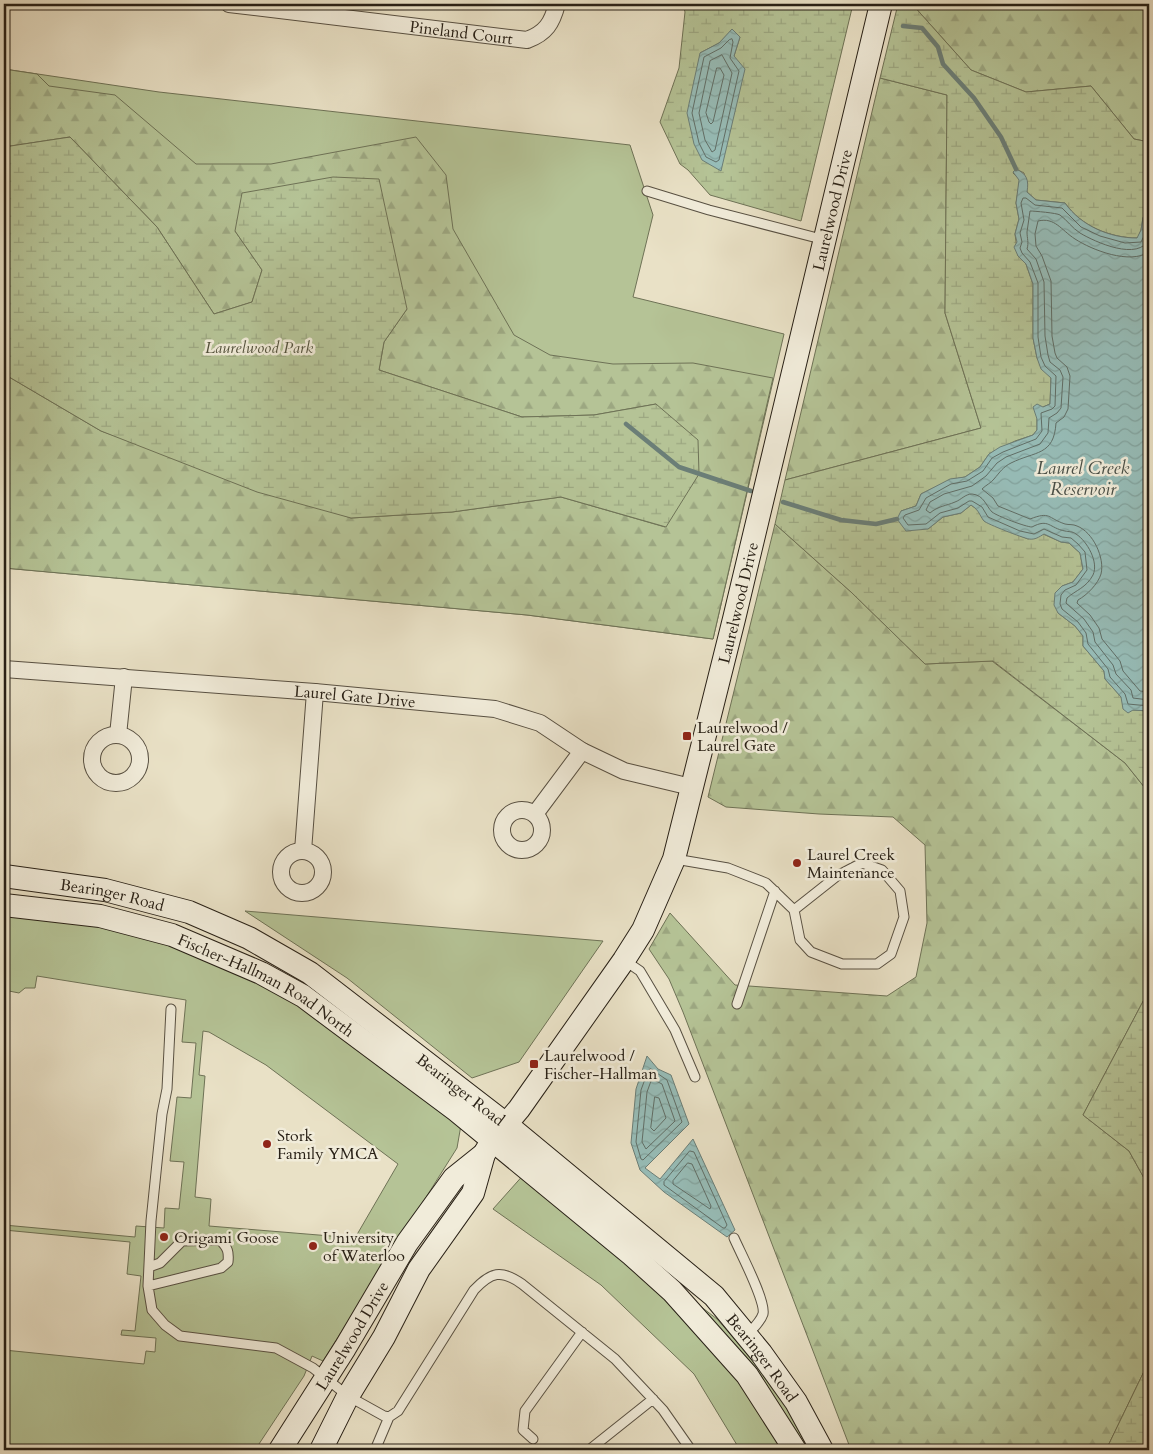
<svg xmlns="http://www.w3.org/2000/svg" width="1153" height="1454" viewBox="0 0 1153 1454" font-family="Cardo,serif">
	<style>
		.green { fill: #b5c396; stroke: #6e7256; fill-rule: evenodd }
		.forest { fill: url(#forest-firs); stroke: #6e7256 }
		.wetland { fill: url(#wetland-marsh); stroke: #6e7256; fill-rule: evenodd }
		.water { fill: url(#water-waves); stroke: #6b7e77 }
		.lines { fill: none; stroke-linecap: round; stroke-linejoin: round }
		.shore { stroke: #606e67; stroke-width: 1 }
		.stream { stroke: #6b7e77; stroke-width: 4.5 }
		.lane-casing { stroke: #585042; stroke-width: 11 }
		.street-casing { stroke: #585042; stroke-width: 18 }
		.secondary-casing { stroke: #282016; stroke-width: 24 }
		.lane { stroke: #f1ecda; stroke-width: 9 }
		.street { stroke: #f1ecda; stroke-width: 16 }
		.secondary { stroke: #f1ecda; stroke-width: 22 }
		.poi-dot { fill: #8f2418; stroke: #f1ecda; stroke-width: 2 }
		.labels { text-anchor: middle; stroke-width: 5; stroke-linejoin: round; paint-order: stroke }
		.street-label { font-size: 16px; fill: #282016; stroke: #f1ecda }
		.park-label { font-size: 16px; font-style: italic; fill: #52513c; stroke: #f1ecda }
		.poi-label { font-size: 16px; fill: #282016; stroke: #f1ecda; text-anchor: start }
		.water-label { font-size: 18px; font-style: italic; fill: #494f47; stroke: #f1ecda }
	</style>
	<defs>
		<pattern id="forest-firs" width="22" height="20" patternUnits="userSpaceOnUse" patternTransform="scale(1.25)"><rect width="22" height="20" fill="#b5c396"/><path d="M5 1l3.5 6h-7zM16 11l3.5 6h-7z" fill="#9ca781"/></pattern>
		<pattern id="wetland-marsh" width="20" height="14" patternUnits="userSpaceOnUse" patternTransform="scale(1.25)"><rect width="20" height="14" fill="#b5c396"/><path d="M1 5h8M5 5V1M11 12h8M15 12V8" fill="none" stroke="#9ca781"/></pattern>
		<pattern id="water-waves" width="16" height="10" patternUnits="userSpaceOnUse" patternTransform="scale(1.25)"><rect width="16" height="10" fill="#97bdb8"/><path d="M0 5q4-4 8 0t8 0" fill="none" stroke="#82a29d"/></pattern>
	</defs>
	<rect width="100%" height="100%" fill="#e9e1c6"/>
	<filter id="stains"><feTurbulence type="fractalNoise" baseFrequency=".004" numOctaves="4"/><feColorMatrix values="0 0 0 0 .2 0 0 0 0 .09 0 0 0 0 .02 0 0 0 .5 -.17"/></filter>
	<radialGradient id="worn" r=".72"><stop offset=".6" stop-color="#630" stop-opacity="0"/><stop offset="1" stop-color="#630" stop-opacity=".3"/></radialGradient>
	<path class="green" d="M4,69L159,92L630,145L653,215L633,297L784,334L713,639L527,615L4,568Z
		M4,902L143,925L292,992L461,1125L457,1148L323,1361L312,1356L304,1376L255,1450H4V1350L144,1364L146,1351L155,1352L156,1338L121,1335L122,1330L135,1331L141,1276L127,1274L130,1242L4,1230V1225L135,1237L136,1226L164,1228L165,1208L179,1209L184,1162L170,1161L177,1097L191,1098L196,1043L182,1042L186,1000L37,976L35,988H25L19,993L9,991L4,1013ZM203,1031L209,1032L266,1065L398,1164L355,1238L209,1226L211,1199L195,1197L205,1076L199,1075Z
		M245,911L603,941L519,1062L472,1078L347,978Z
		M526,1172L717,1319L777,1388L812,1450H740L694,1374L601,1285L493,1209Z"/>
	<path class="forest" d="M912,4H1149V142L1134,139L1091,86L1026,92L971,70Z
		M4,69L37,74L49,86L115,95L196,164H271L416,137L446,175L453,229L514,335L550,355L613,364L693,363L773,378L713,639L527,615L4,568V374L101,431L351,518L452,512L561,497L665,527L656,404L594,415L522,417L379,370L384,342L407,309L235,231L262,270L252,302L214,314L157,227L70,137L4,147Z
		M880,78L947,95L945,313L981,428L785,480Z
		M775,524L851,592L925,664L992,661L1125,763L1149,793V990L1083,1115L1129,1151L1149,1187V1361L1106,1450H851L683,1012L669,979L649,949L670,913L735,985L887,996L916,977L927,923L925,845L893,817L819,814L726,807L708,797Z"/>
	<path class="wetland" d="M683,4H853L801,221L710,195L688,170L680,164L660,122L679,68L685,12ZM732,30L740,37L734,56L700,53L719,43Z
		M898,4H912L971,70L1026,92L1091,86L1134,139L1149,142V217L1143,218L1141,230L1138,238C1110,238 1081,226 1065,203L1036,200L1027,192L1024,173L1016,169L1013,173L1020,180L1016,203L1019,219L1015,234L1018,256L1026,264L1033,284V338L1037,358L1051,378L1050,404L1043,407L1037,419V430L1033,435L1015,441L989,454L980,467L965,477L950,480L921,494L916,506L901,511L928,529L943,517L961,513L971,505L978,510L984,521L1028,539L1043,534L1061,542L1069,543L1080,553L1083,569L1073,582L1062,586L1058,613L1075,626L1083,636V646L1104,671L1105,679L1133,710L1149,711V793L1125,763L993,661L925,664L851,592L775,524L785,480L981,428L945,313L947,95L880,78Z
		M70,137L157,227L214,314L252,302L262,270L235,231L242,193L333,177L379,179L407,309L384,342L379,370L522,417L594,415L656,404L698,440L699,474L666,527L561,497L452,512L351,518L257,492L101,431L4,374V147Z
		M1149,990V1187L1129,1151L1083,1115Z
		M1149,1361V1450H1106Z"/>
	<path class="water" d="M732,29L740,37L734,56L745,69L721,171L702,160L694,144L687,113L700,53L719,43Z
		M1016,169C1027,174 1029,180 1027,192L1036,200L1065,203C1081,226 1110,238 1137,238L1141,230L1143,217H1149V711L1133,710L1128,713L1123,709L1121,697L1105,679L1104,671L1083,646V636L1075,626L1058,613L1054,605L1055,593L1062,586L1073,582L1083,569L1080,553L1069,543L1061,542L1044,534C1039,537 1035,540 1029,539C1023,538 987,524 984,521C979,515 980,511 971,505L961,513L943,517L928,529L906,531L897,519L901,511L916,506L921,494L950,479L965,477L980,467L989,454L1000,447L1033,435L1037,430V419L1033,407L1037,404L1043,407L1050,404L1051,378L1041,369L1037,358L1033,338V284L1026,264L1018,256L1014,247L1017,242L1015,234L1019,219L1016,203L1019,180L1013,172Z
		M647,1056L658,1069L671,1075L689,1124L645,1168L660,1179L693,1139L735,1230L727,1237L664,1192L640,1170L631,1143L636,1089Z"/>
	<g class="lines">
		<path class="shore" d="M732,39L733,42L730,58L739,71L719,160L716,162L706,157L699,143L692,113L704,57L721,48L729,40Z
			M722,55L732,73L715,150L712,152L705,140L699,113L710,61Z
			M717,68H720L724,75L713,122L711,124L709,122L706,113Z
			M1149,222L1147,224L1146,232L1141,242L1125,243L1100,236L1081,227L1062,208L1035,205L1026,198H1023L1021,203L1024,220L1020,233L1022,242L1020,248L1022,253L1030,262L1038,283V337L1041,357L1045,366L1056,376L1055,406L1052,409L1041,413L1042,431L1036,439L1003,452L992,458L983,471L967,481L951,484L926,498L919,510L905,515L903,518L908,525L926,524L940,513L958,508L969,501H972L982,507L988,517L1020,531L1034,534L1044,529L1062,537L1071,538L1078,544L1085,552L1087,570L1076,585L1065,590L1061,595L1060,604L1062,609L1078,622L1086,633L1088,644L1108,669L1110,677L1125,694L1128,704L1149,706
			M1149,239C1139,262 1095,242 1080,233C1072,228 1067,220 1060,215C1057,213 1034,211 1030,211C1029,218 1028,225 1027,232C1027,238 1029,243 1027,249L1036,259L1044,282L1045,336L1048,355L1050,362L1060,370L1063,377L1061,408L1057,413L1049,418L1048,433L1040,444L1006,457L997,463L986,476L972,486L944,494L930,502L926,510L930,513C938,506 946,506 955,502C961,500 965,494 972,494C984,495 986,506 992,512C997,516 1026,527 1032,527C1049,518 1049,528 1065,531C1069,532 1072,531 1076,534C1087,541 1099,562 1093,575C1086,588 1076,590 1067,598L1066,603L1084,619L1093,632L1095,642L1113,665L1116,674L1131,690L1133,698L1149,700
			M1149,252C1130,265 1092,250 1075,239C1061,230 1055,217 1038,221L1035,234L1036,246L1042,256L1051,281L1052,336L1055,353L1057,358L1067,367L1070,376L1068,409L1064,417L1056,423C1054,456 1035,451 1011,463C1003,467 1000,472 994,479C991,483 986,485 982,489L993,498L998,506L1030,519C1051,511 1047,518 1065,524C1069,525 1073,524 1077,526C1093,532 1105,558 1101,574C1098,584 1087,595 1078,600L1077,603L1090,615L1099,628L1102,639L1120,661L1123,671L1140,691L1149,692
			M651,1069L667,1080L682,1122L643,1160L641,1159L636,1142L641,1090L648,1071Z
			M654,1080L662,1084L675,1121L646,1149L642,1142L647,1092L651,1081Z
			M655,1097L659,1098L666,1118L654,1131L651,1128Z
			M690,1151L694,1152L727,1225L725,1228H723L664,1185V1182Z
			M688,1163L692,1164L711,1206L710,1209L673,1184V1181Z"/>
		<path class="stream" d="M903,26L922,28L938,47L943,64L974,98L1001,137L1016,169
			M626,424L679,467L751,491
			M783,502L841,520L876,524L897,519"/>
		<g class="lane-casing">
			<path id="lane" d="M647,191L709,210L825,240
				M675,859L728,868L766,883L794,910L800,940L811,952L842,964H877L891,954L904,917L900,891L882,870L862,863L837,876L794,910
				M624,960L640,971L646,981L675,1030L695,1077
				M737,1004L775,891
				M171,1009L167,1089L162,1114L151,1221L148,1286L152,1310L165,1325L180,1336L276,1348L313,1368L348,1396L384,1416L389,1417L398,1411L474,1290C491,1272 501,1269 522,1284L615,1359L663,1410L691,1450
				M734,1238C740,1252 766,1301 763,1314C760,1323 752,1329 746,1336
				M148,1286L221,1268L228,1262C229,1252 228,1248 220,1240L182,1241L160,1263L149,1267
				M533,1439L523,1430L525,1411L582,1332
				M375,1450L389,1417
				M589,1450L653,1399"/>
		</g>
		<g class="street-casing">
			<g id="street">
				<path id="s1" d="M229,4L527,40C546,33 552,23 557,4"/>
				<path id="s2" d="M4,669L315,692L495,709L540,723L582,751L624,771L691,787"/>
				<circle cx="116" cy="759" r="24"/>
				<path d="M118,735L124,677"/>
				<circle cx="522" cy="830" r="20"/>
				<path d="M535,814L582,751"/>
				<path d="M303,851L315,692"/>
				<circle cx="302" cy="872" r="21"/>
			</g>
		</g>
		<g class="secondary-casing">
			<g id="secondary">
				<path id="s3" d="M4,876L105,890L189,912L249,938L310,973L506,1124L714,1296L761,1353L796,1402L822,1450"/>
				<path id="s4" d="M4,905L100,916L172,935L261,973L303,996L457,1111L632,1255L672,1291L747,1375L795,1450"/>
				<path id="s5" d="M280,1450L345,1348L407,1243L454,1178L484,1154L492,1141L519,1109L624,960L643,930L674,859L734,619L881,4"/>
				<path d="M321,1450L348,1396L384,1337L419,1269L473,1193L484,1154"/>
			</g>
		</g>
		<use href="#lane" class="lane"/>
		<use href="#street" class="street"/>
		<use href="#secondary" class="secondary"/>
	</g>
	<g class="poi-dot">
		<rect x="682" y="731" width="10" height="10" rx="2.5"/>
		<circle cx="797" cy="863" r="5"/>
		<rect x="529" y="1059" width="10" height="10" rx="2.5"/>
		<circle cx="267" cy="1144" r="5"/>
		<circle cx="164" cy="1237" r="5"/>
		<circle cx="313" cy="1246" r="5"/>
	</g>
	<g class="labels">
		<g class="street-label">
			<text dy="6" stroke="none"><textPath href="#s1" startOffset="234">Pineland Court</textPath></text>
			<text dy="6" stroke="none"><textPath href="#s5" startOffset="1382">Laurelwood Drive</textPath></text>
			<text dy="6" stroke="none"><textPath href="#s5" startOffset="978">Laurelwood Drive</textPath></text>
			<text dy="6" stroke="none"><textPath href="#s2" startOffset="352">Laurel Gate Drive</textPath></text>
			<text dy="6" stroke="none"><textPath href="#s3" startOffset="110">Bearinger Road</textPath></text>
			<text dy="6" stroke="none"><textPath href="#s4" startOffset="278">Fischer-Hallman Road North</textPath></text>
			<text dy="6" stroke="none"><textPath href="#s3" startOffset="515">Bearinger Road</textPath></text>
			<text dy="6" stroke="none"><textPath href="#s5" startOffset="135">Laurelwood Drive</textPath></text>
			<text dy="6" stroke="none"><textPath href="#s3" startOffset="920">Bearinger Road</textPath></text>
		</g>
		<g class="park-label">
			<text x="259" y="353">Laurelwood Park</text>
		</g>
		<g class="poi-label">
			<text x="697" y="733">Laurelwood /<tspan x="697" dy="18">Laurel Gate</tspan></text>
			<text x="807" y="860">Laurel Creek<tspan x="807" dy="18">Maintenance</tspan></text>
			<text x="544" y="1061">Laurelwood /<tspan x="544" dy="18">Fischer-Hallman</tspan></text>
			<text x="277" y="1141">Stork<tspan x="277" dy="18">Family YMCA</tspan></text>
			<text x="174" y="1243">Origami Goose</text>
			<text x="323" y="1243">University<tspan x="323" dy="18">of Waterloo</tspan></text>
		</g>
		<g class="water-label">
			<text x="1083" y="474">Laurel Creek<tspan x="1083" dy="21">Reservoir</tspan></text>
		</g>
	</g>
	<rect width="1153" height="1454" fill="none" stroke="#e9e1c6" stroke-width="20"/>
	<rect x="5" y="5" width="1143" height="1444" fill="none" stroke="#282016" stroke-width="2.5"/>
	<rect x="10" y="10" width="1133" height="1434" fill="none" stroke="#282016"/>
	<rect width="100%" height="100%" filter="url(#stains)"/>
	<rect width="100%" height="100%" fill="url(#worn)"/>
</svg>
